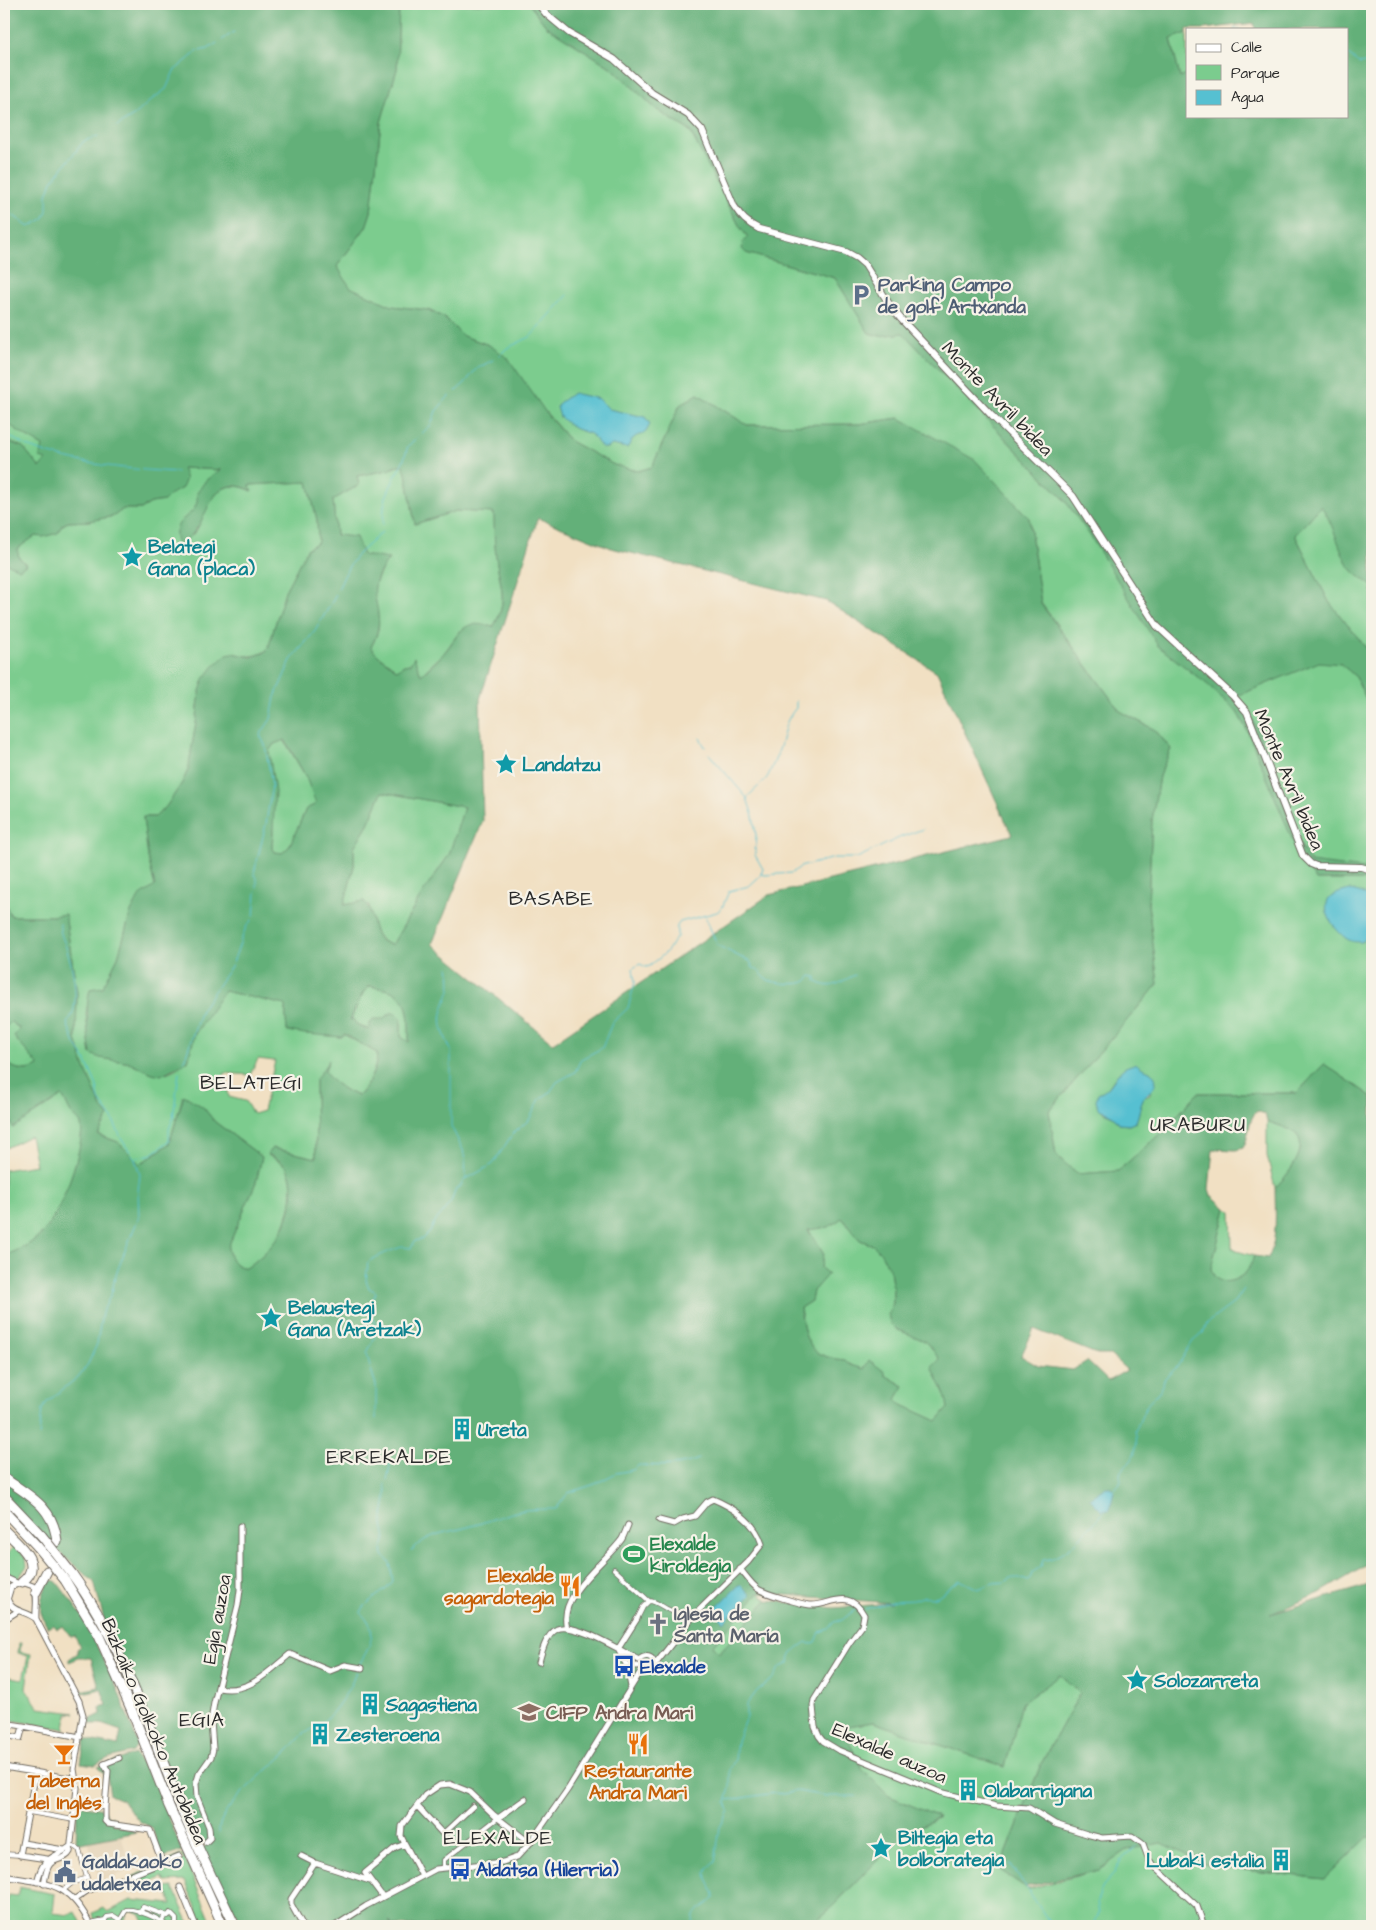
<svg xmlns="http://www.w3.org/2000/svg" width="1376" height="1930" viewBox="0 0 1376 1930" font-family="'Architects Daughter',sans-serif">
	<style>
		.built { fill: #e3d1b4 }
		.green { fill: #7bcc8e; stroke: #537c5c; fill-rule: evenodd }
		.forest { fill: #64b079; stroke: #486e52; fill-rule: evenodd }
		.water { fill: #56c0d1; stroke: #40767e }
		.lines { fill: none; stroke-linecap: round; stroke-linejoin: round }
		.stream { stroke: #56c0d1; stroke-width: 1 }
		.minor-tunnel { stroke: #c9bca5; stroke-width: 5; stroke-dasharray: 5 2.5; stroke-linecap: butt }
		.pedestrian-casing { stroke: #706a60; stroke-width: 5.5 }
		.minor-casing { stroke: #706a60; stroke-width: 7 }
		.tertiary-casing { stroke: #706a60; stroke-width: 8 }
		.motorway-casing { stroke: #706a60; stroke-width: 11 }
		.pedestrian { stroke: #fff; stroke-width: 4 }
		.minor { stroke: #fff; stroke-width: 5 }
		.tertiary { stroke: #fff; stroke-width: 6 }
		.motorway { stroke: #fff; stroke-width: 9 }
		.motorway-bridge-casing { stroke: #706a60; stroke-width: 11; stroke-linecap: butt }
		.motorway-bridge { stroke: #fff; stroke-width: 9 }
		.labels { text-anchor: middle; stroke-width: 4.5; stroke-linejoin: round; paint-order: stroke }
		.service-label { font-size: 19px; font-weight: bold; fill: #4e5e75; stroke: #f7f3e8; text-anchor: start }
		.street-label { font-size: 19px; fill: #2b2b2b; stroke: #f7f3e8 }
		.culture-label { font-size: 19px; font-weight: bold; fill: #0d838f; stroke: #f7f3e8; text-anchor: start }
		.leisure-label { font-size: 19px; font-weight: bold; fill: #27864d; stroke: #f7f3e8; text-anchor: start }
		.food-label { font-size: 19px; font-weight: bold; fill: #c56008; stroke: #f7f3e8 }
		.worship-label { font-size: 19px; font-weight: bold; fill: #5b616d; stroke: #f7f3e8; text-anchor: start }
		.transit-label { font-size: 19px; font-weight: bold; fill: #164399; stroke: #f7f3e8; text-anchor: start }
		.education-label { font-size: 19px; font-weight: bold; fill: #785e54; stroke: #f7f3e8; text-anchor: start }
		.neighbourhood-label { font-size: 20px; letter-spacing: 1px; fill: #2b2b2b; stroke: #f7f3e8 }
	</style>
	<rect width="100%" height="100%" fill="#f7f3e8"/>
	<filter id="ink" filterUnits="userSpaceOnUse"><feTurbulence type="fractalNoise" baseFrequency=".02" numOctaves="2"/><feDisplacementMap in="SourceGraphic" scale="10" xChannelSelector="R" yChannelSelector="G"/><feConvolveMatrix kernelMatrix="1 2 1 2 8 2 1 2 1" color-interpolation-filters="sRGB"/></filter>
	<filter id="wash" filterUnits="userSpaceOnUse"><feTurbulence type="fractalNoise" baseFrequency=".0096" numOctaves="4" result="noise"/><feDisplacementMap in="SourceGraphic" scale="20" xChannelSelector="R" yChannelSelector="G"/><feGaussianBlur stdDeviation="1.12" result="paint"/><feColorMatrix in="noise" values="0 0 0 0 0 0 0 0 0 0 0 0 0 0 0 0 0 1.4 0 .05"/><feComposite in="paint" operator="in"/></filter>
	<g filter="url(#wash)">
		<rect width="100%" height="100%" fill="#f1e0c3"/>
		<path class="built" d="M120,1833L132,1870L100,1881L88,1842Z"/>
		<path class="green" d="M399,4H529L546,26L612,68L657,110L690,131L740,227L748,238L743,242L742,248L746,253L835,278L869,333L880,336L903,333L1063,498L1208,685L1237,712L1248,732L1316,880H1370L1372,884V903L1368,895L1333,924L1346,938L1372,932V1097L1324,1064L1297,1093H1198L1162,1132L1118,1171L1077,1174L1056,1155L1049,1111L1158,984L1148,904L1152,820L1159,776L1171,749L1155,730L1120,711L1041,603L1029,518L899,418L859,424L747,425L698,394L680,405L652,467L638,471L614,465L570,441L489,345L463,336L445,318L428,310L392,306L349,287L337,266L366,227L371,212L381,122L397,69ZM1140,1069L1150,1071V1094L1143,1098L1136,1122L1129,1125L1119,1124L1113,1116L1103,1112L1098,1094L1106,1091L1117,1075Z
			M1187,33V72L1180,79L1171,38Z
			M4,421L27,437L43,446L47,460L40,468L23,447L4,440Z
			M403,464L406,473L415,524L456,511L494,513C495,527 494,542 496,556C499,584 510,600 493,627L460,631L444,653L421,675L414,658L410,664L404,665L397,670C389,662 377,657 371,647C385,622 376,617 374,592C374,584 379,576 382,569L336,535L333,500L359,485L357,476L388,470Z
			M181,468L222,470C218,475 209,476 206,481C201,487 201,497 197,504C188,522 173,518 178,543C183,540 190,537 194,533C198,529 200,523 202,519C213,495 223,477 252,491L248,485L308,482L317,520L318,542L307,549L285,591L268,649C256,659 245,656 232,653L200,691L197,717L188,770L182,783L166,807L155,817H143L148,857L155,887L131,912L118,957L103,987L90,989L86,1014L91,1054C104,1059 117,1060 130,1063C140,1066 149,1074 160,1074C169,1074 180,1066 188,1061L195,1034L224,991L285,1005L287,1031L341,1037L343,1034L377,1053C377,1069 368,1085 358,1096C350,1093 331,1082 326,1076C324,1072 326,1067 327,1064L315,1081L316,1158L272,1148L267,1155C274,1158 281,1161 286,1167C299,1185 288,1225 276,1240C268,1251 258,1259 248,1267C236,1269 229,1259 228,1247L256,1182L262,1157L215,1122L203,1107L183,1096L169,1144L140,1164L118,1142L97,1134L109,1116L102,1108L85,1069L76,1039L77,993L65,915L53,916H11L4,901V562L19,568L26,564L19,557L16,549L35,536L43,537L68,522L89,521L114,516L123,509H141L151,503L164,501L171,494L182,488ZM258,1059L275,1061L263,1111L253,1114L245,1101L229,1097L224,1073L250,1075Z
			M1321,506L1329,517L1353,571L1372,586V655L1329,602L1295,535Z
			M1319,661L1341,664L1356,677L1372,712V870L1315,866L1305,855L1235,697Z
			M284,740L306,777L317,804L306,809L289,847L282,853L275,852L272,847L273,836L269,751L274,744Z
			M382,792L465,807L449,855L422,894L392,945C373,941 372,922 369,905H344L354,866V847L368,824Z
			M369,986C379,988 392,989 400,996C411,1006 409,1029 409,1043L401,1037V1018L391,1013L369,1030L350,1021L363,993Z
			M11,1022L20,1029L15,1036V1038L40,1066C26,1072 18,1071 5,1063L4,1065V1029Z
			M62,1096C66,1101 67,1107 71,1113C74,1117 79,1118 81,1124C86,1144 60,1213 46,1229C36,1242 19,1250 4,1256V1170L36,1165L30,1136L4,1149V1104L13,1128Z
			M1267,1121C1275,1125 1289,1127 1296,1134C1311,1149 1285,1178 1275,1188L1267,1156Z
			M1226,1208L1231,1211L1232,1248L1237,1251L1254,1256C1252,1261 1250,1267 1247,1271C1236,1283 1215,1289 1211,1268Z
			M842,1218L860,1240L873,1245L881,1253L890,1270L893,1290V1303L888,1314L896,1329L925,1341L940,1359L941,1388L946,1393L948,1408L937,1421L902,1405L896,1399L904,1386L885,1375L869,1361L864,1369L850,1365L845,1360C807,1357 805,1340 800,1308L811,1301L813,1291L827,1274L821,1268L823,1253L808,1229L828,1227Z
			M14,1545L26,1558L27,1566L18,1579H13L9,1576V1570L4,1566V1561Z
			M759,1593L767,1600L719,1653L711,1646Z
			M19,1643H21L20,1652L31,1654L26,1689L39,1708L75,1713L67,1714L65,1729L4,1719V1676L23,1679L28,1656L18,1653Z
			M1060,1674L1080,1693L1041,1764L1000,1870L1028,1889L1099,1870L1127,1850L1161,1841L1208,1866L1325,1879L1368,1837H1372V1893L1369,1898L1372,1899V1926H810L831,1908L902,1835L938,1818L889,1796L862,1769L841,1727L873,1722L1005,1767L1022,1703Z
			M183,1854L213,1926H204L185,1881L165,1882L162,1877L134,1892L130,1878Z
			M19,1887L55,1894L53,1913L69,1915L76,1912L83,1926H4V1915L9,1895L18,1896Z
			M173,1887L190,1926H146L140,1914L131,1910L127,1913L125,1920L128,1926H96L93,1913L104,1908L108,1912L131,1900L172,1904L165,1888Z"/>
		<path class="forest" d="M4,4H399L397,69L381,122L371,212L366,227L337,266L350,287L392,306L428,310L445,318L463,336L489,345L508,358L549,417L570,441L614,465L638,471L652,467L680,405L698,394L747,425L859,424L899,418L975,460L1029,518L1041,604L1120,711L1155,730L1171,749L1159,776L1152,820L1148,904L1158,984L1049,1111L1056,1155L1077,1174L1118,1171L1162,1132L1198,1093H1297L1324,1064L1372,1097V1562L1320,1593L1271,1614L1372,1584V1837H1368L1325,1879L1210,1866L1162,1843L1127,1850L1099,1870L1025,1887L1000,1870L1041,1764L1080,1693L1060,1675L1022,1703L1005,1767L873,1722L842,1727L862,1769L889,1796L939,1817L902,1835L831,1908L810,1926H393L389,1921L392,1926H244L211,1874L106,1627L94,1582L4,1506V1256C19,1250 36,1242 46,1229C60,1213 86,1144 81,1124C79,1119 74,1117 71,1113C67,1107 66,1101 62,1096L13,1128L4,1104L5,1063C18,1070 25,1073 39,1066L15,1038L14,1036L20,1029L11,1022L4,1029V901L11,916H53L65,914L77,993L76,1039L85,1069L102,1108L109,1116L98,1135L118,1142L140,1164L169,1144L184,1095L203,1107L215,1122L262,1157L256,1182L228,1247C229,1259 236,1269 248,1267C258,1259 268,1251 276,1240C289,1223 298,1191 288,1170C284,1162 275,1158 267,1154L272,1148L316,1158L315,1081L329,1060L325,1070C328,1081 347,1092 358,1096C369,1085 377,1069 377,1053L344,1034L342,1037L305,1034L287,1031L285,1005L224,991L195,1034L188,1061L161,1075L152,1073L131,1063L100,1058L91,1054C87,1032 85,1010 90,989L103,987L118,957L131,912L139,897L155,886L148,857L143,817H155L166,807L182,783L188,770L197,717L200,691L204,679L213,667L227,654L232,653L251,657L264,653L268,649L285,591L307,549L318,542L317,520L308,482L249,485L253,491C202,467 213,534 177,544C177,540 175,535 176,531C180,513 200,516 197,493L206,480L221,470L182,468L186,479L182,488L171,494L164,501L151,503L141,509H123L114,516L89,521L68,522L62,525L58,533L43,537L35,536L17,549L19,557L26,565L19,569L4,562V440L23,447L40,468L46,460L40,458L43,446L27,437L4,421ZM398,465H403L406,473L415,524L456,511L494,513C494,527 494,542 496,556C499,583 510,601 493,627C461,618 461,633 444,653C437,661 429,668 421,675L414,657L410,664L404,665L397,670C388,662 377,657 371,647C380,630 380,620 376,602C375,597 374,592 375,587C376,576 383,567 389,559L363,555L356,537L336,535L333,500L359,485L357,476L388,470ZM538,518L611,548L826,601L937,672L1012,835L769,895L553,1043L432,944L483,821L480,699ZM285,740L306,777L316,804L306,809L289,847L282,853L275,852L272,847L275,792L269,751L274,744ZM382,792L464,807L449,855L422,894L392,945C366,940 378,915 364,901L344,905L354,866V847L368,824ZM369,986C379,988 392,989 400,996C411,1006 409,1029 409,1042L401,1037V1018L396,1013H391L383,1019H373L370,1023L369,1030L357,1025L353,1019L350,1020L363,993ZM1257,1111L1265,1114L1267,1121C1275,1125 1289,1127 1296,1134C1311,1149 1285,1178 1275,1188C1275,1207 1278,1242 1268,1258L1254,1256C1252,1261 1250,1267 1247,1271C1236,1283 1215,1288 1211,1268L1226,1208L1211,1195L1209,1189L1213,1149L1236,1150L1243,1148C1250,1137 1247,1120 1257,1111ZM842,1218L860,1240L873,1245L881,1253L890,1270L893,1290V1303L888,1314L890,1323L896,1329L925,1341L940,1359L932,1367C938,1381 946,1393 948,1408L937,1421L902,1405L896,1399L904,1386L885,1375V1372L869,1360L864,1369L851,1365L845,1360C807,1357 805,1340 800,1308L811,1301L813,1291L828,1274L821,1268L823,1253L808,1230L829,1227ZM1034,1329L1099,1355H1110L1127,1370L1108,1381L1087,1361L1073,1370L1038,1366L1021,1356ZM759,1593L892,1603L834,1608L767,1600L719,1653L712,1646Z
			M529,4H1372V586C1363,579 1351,572 1346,561C1337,543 1333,523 1321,506L1295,535L1329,602L1372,655V712L1356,677L1341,664L1319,662L1235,697C1253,713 1259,733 1267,754C1278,787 1292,834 1310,862L1372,870V884L1369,880H1316L1301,861L1248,732L1237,712L1208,685L1158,646L1089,534L1063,498L903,333L880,336L869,333L835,278L746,253L742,249L743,242L748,237L740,227L690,131L657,110L612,68L546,26ZM1254,23L1255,29H1347V116H1187V72L1180,78L1171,39L1187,33V29H1204Z
			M53,1580L57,1582L83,1617L118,1690L138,1744L133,1752L109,1758L95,1765L81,1763L85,1739L118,1746L121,1731L101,1724H91L89,1720L101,1714L100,1707L107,1705L101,1689L82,1693L81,1691L99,1687L91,1658H79L69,1662V1659L78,1653L77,1649L80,1647L75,1636L71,1637L63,1626L57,1629L54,1625L48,1628C45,1624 43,1618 41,1613C39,1604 44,1584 53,1580Z
			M135,1754L157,1788L182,1851L162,1858L152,1828L139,1821L122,1800L110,1795L107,1776L97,1767Z
			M77,1805L104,1809L108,1816L113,1817V1824L137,1832L76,1844Z"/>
		<path class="water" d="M573,393L599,399L609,409L613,410L645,417L650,424C644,438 643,432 635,437C631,439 630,445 627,448L612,445L607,448H602L591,434L576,429L569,425L560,417L557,407L559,403Z
			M1349,890C1376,893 1372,907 1372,932L1362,942C1357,942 1352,942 1347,939C1336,932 1319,909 1330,898C1335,893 1343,892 1349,890Z
			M1136,1063C1142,1070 1147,1068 1152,1073C1163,1085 1147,1092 1143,1099C1140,1105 1139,1115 1136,1122L1129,1125L1119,1124L1113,1116L1098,1108L1096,1101L1098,1094C1113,1089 1113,1076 1124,1068C1127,1066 1132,1065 1136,1063Z
			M1106,1487H1111L1114,1491L1110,1510L1102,1511L1089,1498Z
			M740,1584L751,1595L724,1622L713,1611Z"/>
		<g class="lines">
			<path class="stream" d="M1234,29H1240
				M222,40L234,32
				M1347,54L1360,64L1372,61
				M117,126L135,115L150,101L166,89L174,71L198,51L208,49L217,43
				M4,212C14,213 20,222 29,227L43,219L47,211V195L52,181L84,141L98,136
				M500,355L507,348L530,337L568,295
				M456,391L465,383L476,369L493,360
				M4,434C13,438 22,444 32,448C72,464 133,470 177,472
				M383,524L384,506L386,497L393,481L404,459L408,446L431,425L436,411L449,396
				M338,589L349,566L359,553L382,532
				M700,738L705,747
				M709,754L747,798
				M761,874L765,875L792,873L800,867L834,858H857L901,837L923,829
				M257,887V878L254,873L266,824L272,785L265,745L260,735L271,719L275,697L291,660L315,631L336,595
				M254,916L256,892
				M706,918L717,945L740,957L750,961L753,968C760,970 762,976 768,980C774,983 800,986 806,981C808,980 809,977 811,976L816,977V981C832,992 840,981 855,975
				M449,967C454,992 448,991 442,1013C439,1026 446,1039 451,1050V1126L463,1150L465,1160L466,1179
				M183,1064L201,1010L232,965L246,927L252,920
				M135,1158L152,1154L169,1141V1129L173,1118L179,1072
				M376,1419V1385L370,1367L367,1353L378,1330L369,1311L376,1292L369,1288L366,1280L368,1262C371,1259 398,1247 403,1247C405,1247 408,1248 411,1248L415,1241L423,1239L430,1232L434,1223L451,1202L456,1189L460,1187L463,1181L493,1164L513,1133L529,1120L540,1099L550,1092L557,1082L575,1072L581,1059L602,1048L612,1023L628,1008L635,982L633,968L640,964L646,967L650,966C655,961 663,956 668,950C671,946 672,942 677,937V926L680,922L717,912L722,908L729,891L749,886L760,876L763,869L755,855L756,835L753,816L747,798C753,790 763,784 768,776C772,767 777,756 780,747C785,730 784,722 796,708V701
				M39,1436L42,1410L47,1402L78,1377L88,1364L97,1344L102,1313L112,1292L115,1277L126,1248L139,1217L138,1191L140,1175L135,1159L122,1140L112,1118L99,1100L97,1086L85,1059L75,1044L67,1023C82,1006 73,969 67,950C64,940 59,933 60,923
				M387,1455L390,1466L387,1480
				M1113,1491L1121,1482C1121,1480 1120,1477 1120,1474C1121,1468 1127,1466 1130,1462C1136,1456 1138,1438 1135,1431C1141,1420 1147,1398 1158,1394L1165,1378L1177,1367L1193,1341L1203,1333L1207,1323L1235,1302L1244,1289
				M383,1546C388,1538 384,1533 383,1524C382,1510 389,1497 385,1484
				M412,1550C430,1532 446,1533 468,1527C487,1522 506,1513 525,1510C535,1509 546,1509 556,1509L568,1493L595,1484L616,1473L633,1470L639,1465C660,1466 679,1467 699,1459
				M865,1609L896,1601L914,1600L925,1596L931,1598L938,1596L960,1580L978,1589L993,1583L1005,1582L1011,1578H1018L1028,1581L1030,1579L1032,1573L1041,1566L1043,1560C1065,1560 1091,1525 1105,1511
				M360,1663C367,1651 377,1636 368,1621C365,1617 363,1617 361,1612C368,1598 384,1594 393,1582L390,1563L383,1555L382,1548
				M727,1800L775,1793L784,1794L797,1791L825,1796H856
				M219,1833C216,1807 272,1768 288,1751C294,1745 298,1739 304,1734C316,1727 328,1719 336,1708C344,1697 353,1684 356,1671
				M1010,1863L1052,1926
				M694,1926C689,1910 705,1907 714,1899V1894L707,1879L706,1873L708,1868L715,1862L720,1827L729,1811L726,1802L730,1788V1769L735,1759L737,1741L746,1717V1705L758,1690L774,1678L779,1668L789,1663C789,1652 798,1648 806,1642L810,1644L816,1642L820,1632L828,1629L834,1622L842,1620L856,1609
				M1093,1926L1099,1914L1097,1901L1103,1886L1113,1875L1121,1860L1136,1847"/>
		</g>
	</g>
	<g filter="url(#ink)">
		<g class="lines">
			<path class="minor-tunnel" d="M179,1856L206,1842"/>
			<g class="pedestrian-casing">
				<path id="pedestrian" d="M614,1569L649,1601
					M637,1619L643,1607L649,1601C656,1601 661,1606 667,1609C676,1614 685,1614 695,1614
					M29,1812L74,1820
					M4,1854L20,1855
					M444,1867V1860L498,1818
					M66,1888L72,1883L87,1878L79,1849L74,1846
					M140,1913L143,1907L165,1915L162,1921
					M165,1915L168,1916L170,1913L176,1919V1923L172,1926
					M90,1923L105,1920
					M105,1926V1920L107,1917L114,1916L120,1920L126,1910C134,1908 162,1919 166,1926"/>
			</g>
			<g class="minor-casing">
				<path id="minor" d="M4,1550V1554
					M740,1569C746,1576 751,1584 758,1589C766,1594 801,1604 810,1605C829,1607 848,1586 864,1615L862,1626L850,1642L814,1700L813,1706L815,1727L819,1736L823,1741L838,1750L940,1792L996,1806L1029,1808L1055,1824L1090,1835L1102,1838L1132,1836L1143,1844L1149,1860L1154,1866L1197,1906L1204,1926
					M4,1577L17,1583
					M7,1597C10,1613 26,1610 36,1619
					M4,1610L11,1587L22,1582L33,1586C39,1596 35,1608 36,1619L79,1701L83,1715L74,1769L77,1788L70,1852C66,1860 56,1858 50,1864C46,1869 45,1878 44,1884
					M4,1620L18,1611
					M567,1628C557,1595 605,1563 622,1539C624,1535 626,1530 628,1525
					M618,1649L627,1666L631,1687
					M618,1649L637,1619
					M639,1660C650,1650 660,1664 649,1672L641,1671
					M539,1662C542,1651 546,1635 557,1629C574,1621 623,1652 639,1660
					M627,1666H638
					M654,1666L695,1614L748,1562L762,1544C755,1521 734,1508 713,1499L707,1502L695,1516L683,1519L674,1524L659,1520
					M219,1688C249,1694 268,1672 290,1654L330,1671L345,1665L362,1668
					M4,1723L23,1726
					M4,1735L20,1738L23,1726L80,1737
					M4,1767L75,1779
					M36,1772L20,1855L47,1859
					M75,1803L105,1807V1821L108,1824L150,1830L162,1862
					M417,1806L443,1834L473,1806
					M105,1807L108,1771L104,1764L119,1758
					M498,1818L525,1799
					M206,1842L210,1838L209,1827L197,1797L196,1784L199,1774L211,1757L213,1749L211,1721L214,1703L238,1605L240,1590V1526
					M23,1843L64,1850
					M301,1856L315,1863L370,1881
					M4,1876C49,1884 69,1881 91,1926
					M422,1876L405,1844L401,1836L402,1826L425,1795L440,1785L450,1784L470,1792L494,1815L530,1843
					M37,1882C44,1854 51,1861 71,1846
					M180,1887L196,1926
					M383,1897L365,1873L395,1848L405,1844
					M75,1899L87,1891L127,1877L179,1856
					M303,1926L291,1904V1899L315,1863
					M335,1926L366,1906L436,1869L503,1862L517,1857L530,1843L568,1789L641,1671"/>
			</g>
			<g class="tertiary-casing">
				<path id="tertiary" d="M538,4L546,14L569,33L614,59L652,93L688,115L702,130L734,206C741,217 747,223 759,229L846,252L857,258L865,265L891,307L901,319L992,416L1073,496L1157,626L1233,696L1247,712L1303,856L1311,864L1316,866L1361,867L1372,870"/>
			</g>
			<g class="motorway-casing">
				<path id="motorway" d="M4,1478C30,1496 54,1507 57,1542
					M4,1496L42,1536
					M4,1511L38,1547
					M4,1530C17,1543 46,1564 22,1582
					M72,1574C121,1641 147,1722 177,1798C194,1841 215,1884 235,1926
					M65,1580L99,1636L132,1711L169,1806L223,1926
					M36,1592L47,1571"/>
			</g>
			<use href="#pedestrian" class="pedestrian"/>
			<use href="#minor" class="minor"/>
			<use href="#tertiary" class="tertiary"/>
			<use href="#motorway" class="motorway"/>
			<g class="motorway-bridge-casing">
				<path id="motorway-bridge" d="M42,1536L72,1574
					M38,1547L65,1580"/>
			</g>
			<use href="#motorway-bridge" class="motorway-bridge"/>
		</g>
	</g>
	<defs>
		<g id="parking-bare" transform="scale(1.725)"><path d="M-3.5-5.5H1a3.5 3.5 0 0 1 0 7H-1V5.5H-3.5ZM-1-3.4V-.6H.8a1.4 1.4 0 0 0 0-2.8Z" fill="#5c6f8a" stroke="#f7f3e8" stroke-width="2.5" paint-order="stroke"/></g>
		<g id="sight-bare" transform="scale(1.725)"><path d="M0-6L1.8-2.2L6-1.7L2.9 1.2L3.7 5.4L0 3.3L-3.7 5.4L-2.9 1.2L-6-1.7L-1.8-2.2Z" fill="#0f9aa8" stroke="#f7f3e8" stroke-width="2.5" paint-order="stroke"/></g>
		<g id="building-bare" transform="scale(1.725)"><path d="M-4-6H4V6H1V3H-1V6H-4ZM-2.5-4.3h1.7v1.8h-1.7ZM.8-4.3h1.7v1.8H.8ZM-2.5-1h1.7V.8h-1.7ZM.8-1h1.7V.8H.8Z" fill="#0f9aa8" stroke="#f7f3e8" stroke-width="2.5" paint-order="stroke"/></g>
		<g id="stadium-bare" transform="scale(1.725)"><path d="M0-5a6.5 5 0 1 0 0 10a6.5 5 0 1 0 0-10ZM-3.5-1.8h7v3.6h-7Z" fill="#2e9e5b" stroke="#f7f3e8" stroke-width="2.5" paint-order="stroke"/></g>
		<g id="restaurant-bare" transform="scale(1.725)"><path d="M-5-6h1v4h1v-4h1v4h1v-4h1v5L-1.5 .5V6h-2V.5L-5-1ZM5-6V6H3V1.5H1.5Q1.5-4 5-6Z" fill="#e8710a" stroke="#f7f3e8" stroke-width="2.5" paint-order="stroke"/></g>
		<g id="church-bare" transform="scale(1.725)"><path d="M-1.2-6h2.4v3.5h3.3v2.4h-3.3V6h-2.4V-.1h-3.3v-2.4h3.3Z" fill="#6b7280" stroke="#f7f3e8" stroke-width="2.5" paint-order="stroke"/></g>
		<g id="bus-bare" transform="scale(1.725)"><path d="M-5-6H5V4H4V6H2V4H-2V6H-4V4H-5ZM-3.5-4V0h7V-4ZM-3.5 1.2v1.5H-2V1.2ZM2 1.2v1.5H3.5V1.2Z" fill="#1a4fb4" stroke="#f7f3e8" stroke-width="2.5" paint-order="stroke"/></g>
		<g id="university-bare" transform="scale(1.725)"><path d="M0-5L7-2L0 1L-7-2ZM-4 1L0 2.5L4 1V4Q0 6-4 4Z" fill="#8d6e63" stroke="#f7f3e8" stroke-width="2.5" paint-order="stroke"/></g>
		<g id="bar-bare" transform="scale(1.725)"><path d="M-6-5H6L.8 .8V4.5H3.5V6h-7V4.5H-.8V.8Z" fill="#e8710a" stroke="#f7f3e8" stroke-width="2.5" paint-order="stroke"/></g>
		<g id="civic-bare" transform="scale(1.725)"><path d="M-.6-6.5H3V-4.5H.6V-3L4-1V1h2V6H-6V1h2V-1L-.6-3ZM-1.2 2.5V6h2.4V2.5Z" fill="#5c6f8a" stroke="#f7f3e8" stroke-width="2.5" paint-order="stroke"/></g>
	</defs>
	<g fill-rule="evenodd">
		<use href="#parking-bare" x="861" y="295"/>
		<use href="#sight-bare" x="132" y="557"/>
		<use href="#sight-bare" x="506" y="764"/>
		<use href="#sight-bare" x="271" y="1318"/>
		<use href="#building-bare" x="462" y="1429"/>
		<use href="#stadium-bare" x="634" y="1554"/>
		<use href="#restaurant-bare" x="570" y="1586"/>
		<use href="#church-bare" x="658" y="1624"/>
		<use href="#bus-bare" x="624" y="1666"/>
		<use href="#sight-bare" x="1137" y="1680"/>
		<use href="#building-bare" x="370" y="1704"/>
		<use href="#university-bare" x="529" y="1712"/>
		<use href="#building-bare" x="320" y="1734"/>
		<use href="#restaurant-bare" x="638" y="1744"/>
		<use href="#bar-bare" x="64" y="1754"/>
		<use href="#building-bare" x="968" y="1790"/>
		<use href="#sight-bare" x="881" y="1848"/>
		<use href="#building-bare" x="1281" y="1860"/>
		<use href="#bus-bare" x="460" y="1869"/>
		<use href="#civic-bare" x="65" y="1872"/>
	</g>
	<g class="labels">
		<g class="service-label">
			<text x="878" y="291">Parking Campo<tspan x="878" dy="22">de golf Artxanda</tspan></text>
			<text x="82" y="1868">Galdakaoko<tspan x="82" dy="22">udaletxea</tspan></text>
		</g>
		<g class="street-label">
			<text transform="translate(998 398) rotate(46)" y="7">Monte Avril bidea</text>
			<text transform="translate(1290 779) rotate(67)" y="7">Monte Avril bidea</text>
			<text transform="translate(216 1619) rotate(-80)" y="7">Egia auzoa</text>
			<text transform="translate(155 1731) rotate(67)" y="7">Bizkaiko Golkoko Autobidea</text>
			<text transform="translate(890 1752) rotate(24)" y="7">Elexalde auzoa</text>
		</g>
		<g class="culture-label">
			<text x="148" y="553">Belategi<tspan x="148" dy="22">Gana (placa)</tspan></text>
			<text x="522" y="771">Landatzu</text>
			<text x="288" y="1314">Belaustegi<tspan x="288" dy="22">Gana (Aretzak)</tspan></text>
			<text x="478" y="1436">Ureta</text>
			<text x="1154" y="1687">Solozarreta</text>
			<text x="386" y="1711">Sagastiena</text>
			<text x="336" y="1741">Zesteroena</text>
			<text x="984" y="1797">Olabarrigana</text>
			<text x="898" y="1844">Biltegia eta<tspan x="898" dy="22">bolborategia</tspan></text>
			<text x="1264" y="1867" text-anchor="end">Lubaki estalia</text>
		</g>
		<g class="leisure-label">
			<text x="650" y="1550">Elexalde<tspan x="650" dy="22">kiroldegia</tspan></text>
		</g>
		<g class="food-label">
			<text x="554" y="1582" text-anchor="end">Elexalde<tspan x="554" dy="22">sagardotegia</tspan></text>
			<text x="638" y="1777">Restaurante<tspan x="638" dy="22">Andra Mari</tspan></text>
			<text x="64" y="1787">Taberna<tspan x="64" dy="22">del Inglés</tspan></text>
		</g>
		<g class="worship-label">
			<text x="674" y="1620">Iglesia de<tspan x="674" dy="22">Santa María</tspan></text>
		</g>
		<g class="transit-label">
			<text x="640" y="1673">Elexalde</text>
			<text x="476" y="1876">Aldatsa (Hilerria)</text>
		</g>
		<g class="education-label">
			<text x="546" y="1719">CIFP Andra Mari</text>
		</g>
		<g class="neighbourhood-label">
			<text x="551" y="905">BASABE</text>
			<text x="251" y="1089">BELATEGI</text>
			<text x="1198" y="1131">URABURU</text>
			<text x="389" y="1463">ERREKALDE</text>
			<text x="202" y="1726">EGIA</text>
			<text x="498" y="1844">ELEXALDE</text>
		</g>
	</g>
	<rect width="1376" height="1930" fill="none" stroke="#f7f3e8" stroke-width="20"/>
	<rect x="1186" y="28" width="162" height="90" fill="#f7f3e8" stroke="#a5a39c"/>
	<rect x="1196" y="44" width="25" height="8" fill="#ffffff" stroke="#a5a39c"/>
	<text x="1231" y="52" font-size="15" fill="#2b2b2b">Calle</text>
	<rect x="1196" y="65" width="25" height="15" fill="#7bcc8e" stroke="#a5a39c"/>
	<text x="1231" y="78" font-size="15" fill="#2b2b2b">Parque</text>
	<rect x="1196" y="90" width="25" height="15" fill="#56c0d1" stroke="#a5a39c"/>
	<text x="1231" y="102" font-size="15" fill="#2b2b2b">Agua</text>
</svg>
